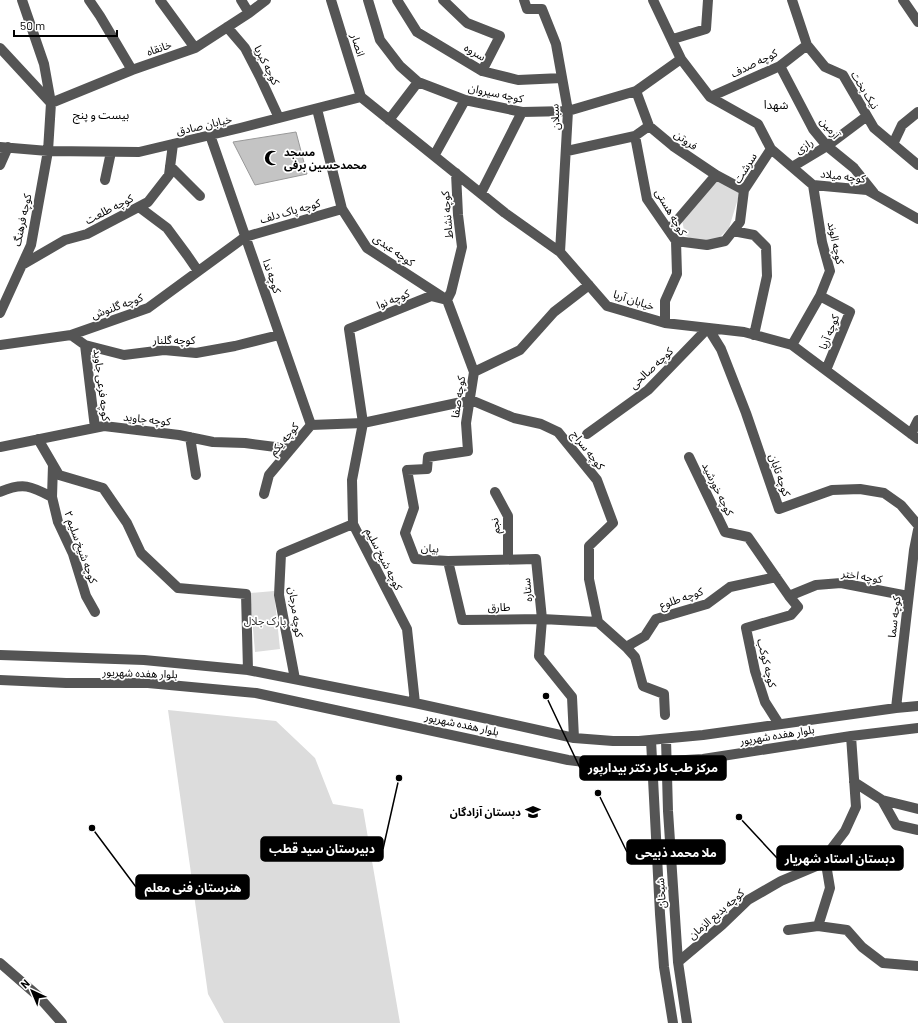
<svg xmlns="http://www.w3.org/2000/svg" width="918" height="1023" viewBox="0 0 918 1023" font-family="Barlow,'Noto Sans Arabic',sans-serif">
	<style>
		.green { fill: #dcdcdc }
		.building { fill: #c4c4c4; stroke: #999 }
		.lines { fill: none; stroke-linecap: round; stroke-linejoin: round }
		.minor { stroke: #555; stroke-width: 10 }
		.labels { text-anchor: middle; stroke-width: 3.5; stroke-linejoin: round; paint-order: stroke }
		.street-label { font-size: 11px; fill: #000; stroke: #fff }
		.poi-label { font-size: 11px; font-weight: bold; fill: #000; stroke: #fff; text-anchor: start }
		.park-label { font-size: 11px; fill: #333; stroke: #fff }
		.neighbourhood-label { font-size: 12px; fill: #000; stroke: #fff }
		.leader { fill: none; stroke: #000; stroke-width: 1.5 }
		.callout-dot { fill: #000; stroke: #fff; stroke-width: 1.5 }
		.callout { fill: #000; stroke: #000; stroke-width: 1.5 }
		.callout-label { font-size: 12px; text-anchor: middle; font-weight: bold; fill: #fff }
	</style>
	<rect width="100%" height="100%" fill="#fff"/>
	<path class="green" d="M719,179L740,192L729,228L719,238L698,243L685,235L682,220Z
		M274,591L280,649L255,652L250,593Z
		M168,710L276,721L315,758L333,804L363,809L400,1023H224L208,994Z"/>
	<path class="building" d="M296,132L307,174L255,185L233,142Z"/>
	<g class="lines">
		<path class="minor" d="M22,0L44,64L51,103L132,70L195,48L249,13L266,0
			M89,0L100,16L132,70
			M160,0L195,48
			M241,0L249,13
			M331,0L361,97
			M368,0L380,40L400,66L418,82L465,100L522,112L568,111L636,91L681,59
			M397,0L417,32L482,71L518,80L562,78
			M443,0L467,23L500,36L482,71
			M524,0L527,9H542L556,44L568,111L560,252
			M653,0L681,59L710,97L758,124L771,149L813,185L867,190L918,219
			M792,0L807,45L825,67L843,75L874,128L918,165
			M903,0L918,22
			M227,27L245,48L260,77L279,118
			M673,39L706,29L708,0
			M0,48L51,103L48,151L31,245L0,313
			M780,66L813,129L827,146L854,168L874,193
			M636,91L649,126L673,146L716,175L744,190
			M361,97L505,213L560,252L607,306L665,323L744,332L792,345L918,439
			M710,97L780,66L807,45
			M317,109L342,209L367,248L447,300L474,372
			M389,120L418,82
			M210,135L311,425
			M635,136L647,199L676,241L677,274L665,301V323
			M893,144L902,125L918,112
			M0,147L48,151L139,152L240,128L361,97
			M567,151L635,136L649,126
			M434,156L465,100
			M0,165L8,147
			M170,166L200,196
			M792,167L827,146L867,116
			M105,180L111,152
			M481,193L522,112
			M139,207L167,228L187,255L198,271
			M669,230L716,175
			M733,231L754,235L766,247L767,276L754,335
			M676,241L707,245L725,241L740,222L744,190L771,149
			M22,265L65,240L87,234L148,202L169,175L173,144
			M820,296L850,312L826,370
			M71,335L85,345L124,355L164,350L196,353L235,346L279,335
			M0,345L71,335L148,308L245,237L342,209
			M85,345L95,428
			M792,345L820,296L830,271L822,242L813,185
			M587,434L648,390L708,328L721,349L746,413L779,509L832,490L860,489L884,493L901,505L918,525
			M911,434L918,420
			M190,437L196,475
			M38,439L59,475L103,488L127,523L141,553L178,588L246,594L248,670
			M0,447L104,426L179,435L213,442L245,443L291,449
			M689,457L725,532L748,537L789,596L798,607L791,615L746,628L755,671L765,702L779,724
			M53,465L52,497L58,522L73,554L86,596L95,612
			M0,492C23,482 31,486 52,497
			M495,492L508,516V559
			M264,494L269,475L311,425L363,423L471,400L514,418L541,424L558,432L597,480L613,523L589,546V579L598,622L626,647L635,657L643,686L664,694L665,715
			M448,561L462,620L542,619L598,622
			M789,596L816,585L841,583L908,596
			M626,647L645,636L656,619L707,604L730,587L776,577
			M0,655L144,660L248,670L415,703L574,738L613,741H639L703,735L896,708L918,706
			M295,679L279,595L281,554L353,524
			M0,680L66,683H148L256,693L568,760L609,765L632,764L652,762L703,759L851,736L918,728
			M415,703L407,629L353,524L352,480L363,423L349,329L431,296L447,300L451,292L462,247L458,215L456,173
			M896,708L914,550L918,530
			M574,738L572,697L539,656L542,619L536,559L448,561L415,559L405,533L414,508L407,470L427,469L428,457L468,451L466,423L474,372L520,350L554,312L589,285
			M666,739L668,811L678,962L687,1023
			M651,740L660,914L664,967L673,1023
			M854,782L882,800L896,825L918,830
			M882,800L918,809
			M818,926L830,888L825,858
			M788,930L818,926L847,930L862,947L883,963L918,966
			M678,962L722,925L748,900L781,881L819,865L845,831L856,807L851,736
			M0,963L38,996L62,1023"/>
	</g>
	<defs>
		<g id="mosque-bare" transform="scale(1.2)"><path d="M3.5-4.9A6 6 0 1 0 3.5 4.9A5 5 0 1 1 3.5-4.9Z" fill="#000" stroke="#fff" stroke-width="2.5" paint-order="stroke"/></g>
		<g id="school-bare" transform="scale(1.2)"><path d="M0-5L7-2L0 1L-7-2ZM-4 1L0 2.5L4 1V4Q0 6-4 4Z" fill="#000" stroke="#fff" stroke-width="2.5" paint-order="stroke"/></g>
	</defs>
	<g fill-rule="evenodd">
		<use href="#mosque-bare" x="272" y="158"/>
		<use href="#school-bare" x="533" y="812"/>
	</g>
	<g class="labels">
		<g class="street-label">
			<text transform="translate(358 45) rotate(73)" y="4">انصار</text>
			<text transform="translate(159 48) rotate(-19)" y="4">خانقاه</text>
			<text transform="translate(475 52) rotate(31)" y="4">سروه</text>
			<text transform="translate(754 63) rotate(-26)" y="4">کوچه صدف</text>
			<text transform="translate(267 65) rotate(63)" y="4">کوچه کبریا</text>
			<text transform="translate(865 90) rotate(58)" y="4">نیک بخت</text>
			<text transform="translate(496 93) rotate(12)" y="4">کوچه سیروان</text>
			<text transform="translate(555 117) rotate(-93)" y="4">سبلان</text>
			<text transform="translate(204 125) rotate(-13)" y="4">خیابان صادق</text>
			<text transform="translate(830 128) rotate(51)" y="4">آرمین</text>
			<text transform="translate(686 140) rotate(36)" y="4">فروتن</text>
			<text transform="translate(804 146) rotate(-32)" y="4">رازی</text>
			<text transform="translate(745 168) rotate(-58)" y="4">سرشت</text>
			<text transform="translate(843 176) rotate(7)" y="4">کوچه میلاد</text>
			<text transform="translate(109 209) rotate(-27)" y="4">کوچه طلعت</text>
			<text transform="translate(290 211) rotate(-16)" y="4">کوچه پاک دلف</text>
			<text transform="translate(671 212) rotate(60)" y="4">کوچه هستی</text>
			<text transform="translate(447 215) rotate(-95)" y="4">کوچه نشاط</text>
			<text transform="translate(22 220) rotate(-78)" y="4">کوچه فرهنگ</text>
			<text transform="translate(836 243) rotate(78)" y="4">کوچه الوند</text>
			<text transform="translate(394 250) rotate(35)" y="4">کوچه عبدی</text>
			<text transform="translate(272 276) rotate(71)" y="4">کوچه ندا</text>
			<text transform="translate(393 299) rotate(-22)" y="4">کوچه نوا</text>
			<text transform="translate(634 300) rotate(18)" y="4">خیابان آریا</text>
			<text transform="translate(117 306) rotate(-20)" y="4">کوچه گلنوش</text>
			<text transform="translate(829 332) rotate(-68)" y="4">کوچه آریا</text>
			<text x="174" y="344">کوچه گلنار</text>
			<text transform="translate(651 368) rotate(-43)" y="4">کوچه صالحی</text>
			<text transform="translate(102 385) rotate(83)" y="4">کوچه فرعی جاوید</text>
			<text transform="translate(458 397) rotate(-81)" y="4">کوچه صفا</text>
			<text transform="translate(147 419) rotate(6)" y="4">کوچه جاوید</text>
			<text transform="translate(284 439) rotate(-50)" y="4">کوچه یکم</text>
			<text transform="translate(588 450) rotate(52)" y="4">کوچه سراج</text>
			<text transform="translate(780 475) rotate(71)" y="4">کوچه تابان</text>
			<text transform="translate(718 489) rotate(64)" y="4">کوچه خورشید</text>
			<text transform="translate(495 526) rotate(-97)" y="4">نجم</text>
			<text transform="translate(81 547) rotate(70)" y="4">کوچه شیخ سلیم ۲</text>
			<text transform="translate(430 548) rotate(4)" y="4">بیان</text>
			<text transform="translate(384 559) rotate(63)" y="4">کوچه شیخ سلیم</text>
			<text transform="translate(862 576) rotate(9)" y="4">کوچه اختر</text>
			<text transform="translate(527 590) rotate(-96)" y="4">ستاره</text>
			<text transform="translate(681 598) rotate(-19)" y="4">کوچه طلوع</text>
			<text transform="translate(499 607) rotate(-1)" y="4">طارق</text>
			<text transform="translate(296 612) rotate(82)" y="4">کوچه مرجان</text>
			<text transform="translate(894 617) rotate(-83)" y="4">کوچه سما</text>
			<text transform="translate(767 663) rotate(76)" y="4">کوچه کوکب</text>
			<text transform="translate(140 673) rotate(2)" y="4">بلوار هفده شهریور</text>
			<text transform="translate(462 724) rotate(12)" y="4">بلوار هفده شهریور</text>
			<text transform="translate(777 735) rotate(-9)" y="4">بلوار هفده شهریور</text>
			<text transform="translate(661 893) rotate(-94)" y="4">شیخان</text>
			<text transform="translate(716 914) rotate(-41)" y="4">کوچه بدیع الزمان</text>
		</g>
		<g class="poi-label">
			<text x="284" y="156">مسجد<tspan x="284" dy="13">محمدحسین برفی</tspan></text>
			<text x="521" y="816" text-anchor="end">دبستان آزادگان</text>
		</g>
		<g class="park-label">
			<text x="265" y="625">پارک جلال</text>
		</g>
		<g class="neighbourhood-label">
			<text x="776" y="109">شهدا</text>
			<text x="101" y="119">بیست و پنج</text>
		</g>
	</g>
	<path class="leader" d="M546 696L580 768M399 778L383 849M598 793L627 852M739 817L777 858M92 828L136 887"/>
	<g class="callout-dot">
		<circle cx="546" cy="696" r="4"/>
		<circle cx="399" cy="778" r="4"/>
		<circle cx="598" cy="793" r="4"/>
		<circle cx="739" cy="817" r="4"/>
		<circle cx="92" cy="828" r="4"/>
	</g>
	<g class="callout">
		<rect x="580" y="756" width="146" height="24" rx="4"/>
		<rect x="261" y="837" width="122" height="24" rx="4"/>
		<rect x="627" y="840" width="98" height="24" rx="4"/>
		<rect x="777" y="846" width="126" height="24" rx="4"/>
		<rect x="136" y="875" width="113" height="24" rx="4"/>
	</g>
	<g class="callout-label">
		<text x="653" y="772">مرکز طب کار دکتر بیدارپور</text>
		<text x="322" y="853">دبیرستان سید قطب</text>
		<text x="676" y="857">ملا محمد ذبیحی</text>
		<text x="840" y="863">دبستان استاد شهریار</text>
		<text x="193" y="892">هنرستان فنی معلم</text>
	</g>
	<g transform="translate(32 991) rotate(316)" stroke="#ffffff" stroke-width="3" paint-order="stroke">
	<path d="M0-3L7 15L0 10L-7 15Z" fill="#000000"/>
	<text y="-6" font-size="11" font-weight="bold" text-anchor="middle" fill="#000000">N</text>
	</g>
	<path d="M14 30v6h103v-6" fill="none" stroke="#000000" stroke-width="2"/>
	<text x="20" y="30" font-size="12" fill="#000000" stroke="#ffffff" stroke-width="3" paint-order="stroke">50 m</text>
</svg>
